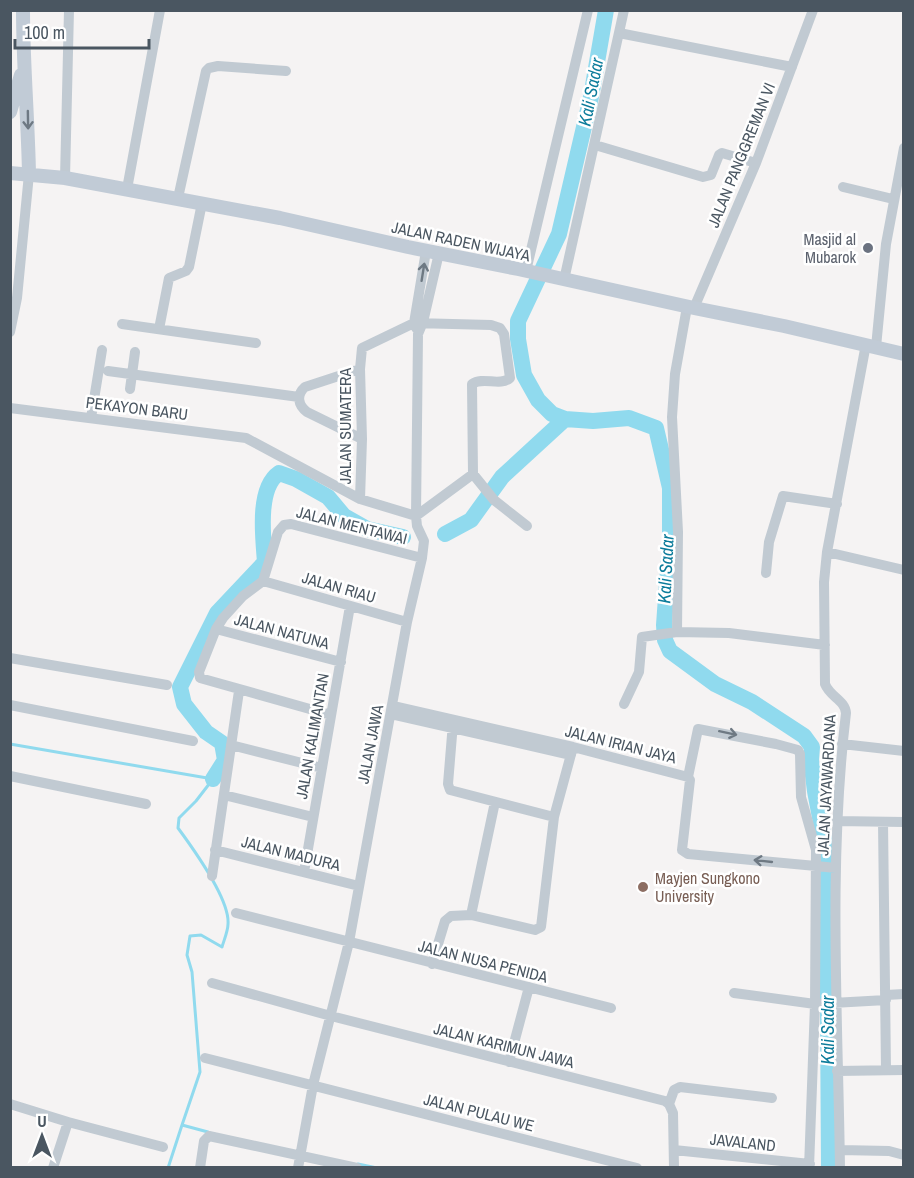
<svg xmlns="http://www.w3.org/2000/svg" width="914" height="1178" viewBox="0 0 914 1178" font-family="'Archivo Narrow',sans-serif">
	<style>
		.lines { fill: none; stroke-linecap: round; stroke-linejoin: round }
		.stream { stroke: #90daee; stroke-width: 3 }
		.river { stroke: #90daee; stroke-width: 16 }
		.street { stroke: #c1cad2; stroke-width: 10 }
		.secondary { stroke: #c1cbd6; stroke-width: 14 }
		.oneway { stroke: #6e7984 }
		.oneway2 { stroke: #6e7983 }
		.worship-dot { fill: #6b7280; stroke: #fff; stroke-width: 2 }
		.education-dot { fill: #8d6e63; stroke: #fff; stroke-width: 2 }
		.labels { text-anchor: middle; stroke-width: 5; stroke-linejoin: round; paint-order: stroke }
		.street-label { font-size: 16px; fill: #4a5661; stroke: #fff }
		.worship-label { font-size: 16px; fill: #5b616d; stroke: #fff; text-anchor: end }
		.education-label { font-size: 16px; fill: #785e54; stroke: #fff; text-anchor: start }
		.water-label { font-size: 18px; font-style: italic; fill: #0c7c9b; stroke: #fff }
	</style>
	<rect width="100%" height="100%" fill="#f5f3f3"/>
	<g class="lines">
		<path class="stream" d="M10,744L213,779
			M208,1132L182,1125L200,1072L192,972L187,955L190,936L201,935L222,947C224,940 228,931 228,924C230,900 192,847 178,828L179,818L196,801L213,779
			M358,1164L377,1168
			M168,1168L182,1125"/>
		<path class="river" d="M606,10L591,97L559,234L518,321V339L524,375L538,400L552,414L565,419L593,421L629,418L656,428L670,488V541L664,625L665,640L670,651L715,684L752,702L804,736L812,747L811,760L815,791L827,855L829,1168
			M445,534L471,520L502,477L565,419
			M213,779L225,760L222,743L206,732L184,704L180,687L217,613L265,562C263,537 257,488 279,473L296,479L328,497L344,516L367,529L403,537"/>
		<path class="street" d="M619,33L792,67
			M595,145L703,177L711,175L719,155L722,153L756,163
			M65,178L69,10
			M843,187L893,199
			M127,189L160,10
			M178,198L206,71L209,68L218,66L286,71
			M526,271L588,10
			M564,280L624,10
			M694,308L756,163L813,10
			M122,324L256,343
			M416,328L414,323L426,251
			M159,329L169,278L186,271L189,267L202,203
			M10,332L17,298L29,174
			M876,347L886,244L904,148
			M360,369L305,387C296,395 298,405 307,412L362,439
			M108,371L299,397
			M130,389L135,352
			M10,408L246,438L360,499L416,516L473,474L472,384C483,376 500,387 510,378L504,334L500,328L491,325L414,323L362,348L360,369L362,439L360,499
			M91,418L102,350
			M473,474L494,500L527,526
			M827,552L904,570
			M766,573L769,542L783,496L837,504
			M263,581L407,622
			M216,629L341,662
			M677,632L729,633L825,645
			M10,658L167,685
			M624,704L639,672L642,637L677,632L678,532L672,417L675,374L687,307
			M10,705L193,741
			M393,706L573,747L688,777
			M391,714L571,755
			M331,715L200,678L199,672L216,629L223,618L243,596L263,581L278,532L284,525L291,524L422,558
			M453,723L448,784L450,790L554,817
			M842,744L904,751
			M231,745L322,768
			M10,776L146,804
			M224,795L313,817
			M836,821L904,822
			M883,822L886,1070
			M215,850L359,886
			M304,872L350,606
			M212,876L239,691
			M236,913L611,1008
			M471,915L495,802
			M432,964L445,921L451,916L471,915L535,930L541,927L554,817L573,747
			M212,983L331,1016L665,1101L669,1104
			M734,993L815,1004L816,850L801,797L800,754L798,750L776,744L698,729L688,777L690,780L682,850L688,854L816,866L836,868
			M886,995L904,994
			M205,1058L637,1168
			M509,1062L529,987
			M837,1071L904,1070
			M10,1104L68,1122L163,1147
			M669,1104L674,1090L680,1087L772,1098
			M669,1104L673,1113L674,1168
			M674,1150L810,1164
			M840,1150L889,1151L904,1155
			M53,1168L68,1122
			M200,1168L204,1141L209,1136L357,1168
			M298,1168L313,1085L349,942L407,622L422,558L424,541L417,526L416,516L418,334L423,322L439,253
			M809,1168L815,1004L886,1000
			M840,1168C838,1016 828,864 846,713C845,700 830,697 825,684L824,582L827,552L866,344"/>
		<path class="secondary" d="M23,10C23,65 28,119 29,174
			M10,112L21,75
			M10,173L65,178L280,218L408,247L518,269L694,308L784,326L904,354"/>
	</g>
	<defs><path id="oneway-shaft" d="M-6 0H5M1.5-3L5.5 0L1.5 3" fill="none" stroke-width="1.6" stroke-linecap="round" stroke-linejoin="round" transform="scale(1.5)"/></defs>
	<use class="oneway" href="#oneway-shaft" transform="translate(28 120) rotate(89)"/>
	<g class="oneway2">
		<use href="#oneway-shaft" transform="translate(423 272) rotate(-81)"/>
		<use href="#oneway-shaft" transform="translate(728 733) rotate(12)"/>
		<use href="#oneway-shaft" transform="translate(763 861) rotate(-174)"/>
	</g>
	<circle class="worship-dot" cx="868" cy="248" r="6"/>
	<circle class="education-dot" cx="643" cy="887" r="6"/>
	<g class="labels">
		<g class="street-label">
			<text transform="translate(741 155) rotate(-68)" y="6">JALAN PANGGREMAN VI</text>
			<text transform="translate(461 241) rotate(12)" y="6">JALAN RADEN WIJAYA</text>
			<text transform="translate(137 408) rotate(7)" y="6">PEKAYON BARU</text>
			<text transform="translate(345 426) rotate(-90)" y="6">JALAN SUMATERA</text>
			<text transform="translate(352 525) rotate(14)" y="6">JALAN MENTAWAI</text>
			<text transform="translate(339 587) rotate(16)" y="6">JALAN RIAU</text>
			<text transform="translate(282 631) rotate(15)" y="6">JALAN NATUNA</text>
			<text transform="translate(312 736) rotate(-80)" y="6">JALAN KALIMANTAN</text>
			<text transform="translate(370 744) rotate(-79)" y="6">JALAN JAWA</text>
			<text transform="translate(621 744) rotate(14)" y="6">JALAN IRIAN JAYA</text>
			<text transform="translate(826 785) rotate(-87)" y="6">JALAN JAYAWARDANA</text>
			<text transform="translate(291 853) rotate(14)" y="6">JALAN MADURA</text>
			<text transform="translate(483 961) rotate(14)" y="6">JALAN NUSA PENIDA</text>
			<text transform="translate(504 1045) rotate(14)" y="6">JALAN KARIMUN JAWA</text>
			<text transform="translate(479 1112) rotate(14)" y="6">JALAN PULAU WE</text>
			<text transform="translate(743 1142) rotate(6)" y="6">JAVALAND</text>
		</g>
		<g class="worship-label">
			<text x="856" y="245">Masjid al<tspan x="856" dy="18">Mubarok</tspan></text>
		</g>
		<g class="education-label">
			<text x="655" y="884">Mayjen Sungkono<tspan x="655" dy="18">University</tspan></text>
		</g>
		<g class="water-label">
			<text transform="translate(591 92) rotate(-79)" y="6">Kali Sadar</text>
			<text transform="translate(666 569) rotate(-87)" y="6">Kali Sadar</text>
			<text transform="translate(828 1030) rotate(-90)" y="6">Kali Sadar</text>
		</g>
	</g>
	<rect width="914" height="1178" fill="none" stroke="#4a5661" stroke-width="24"/>
	<g transform="translate(42 1136)" stroke="#ffffff" stroke-width="4.5" paint-order="stroke">
	<path d="M0-4.5L10 22L0 15L-10 22Z" fill="#4a5661"/>
	<text y="-9" font-size="16" font-weight="bold" text-anchor="middle" fill="#4a5661">U</text>
	</g>
	<path d="M15 39v9h134v-9" fill="none" stroke="#4a5661" stroke-width="3"/>
	<text x="24" y="39" font-size="18" fill="#4a5661" stroke="#ffffff" stroke-width="4.5" paint-order="stroke">100 m</text>
</svg>
